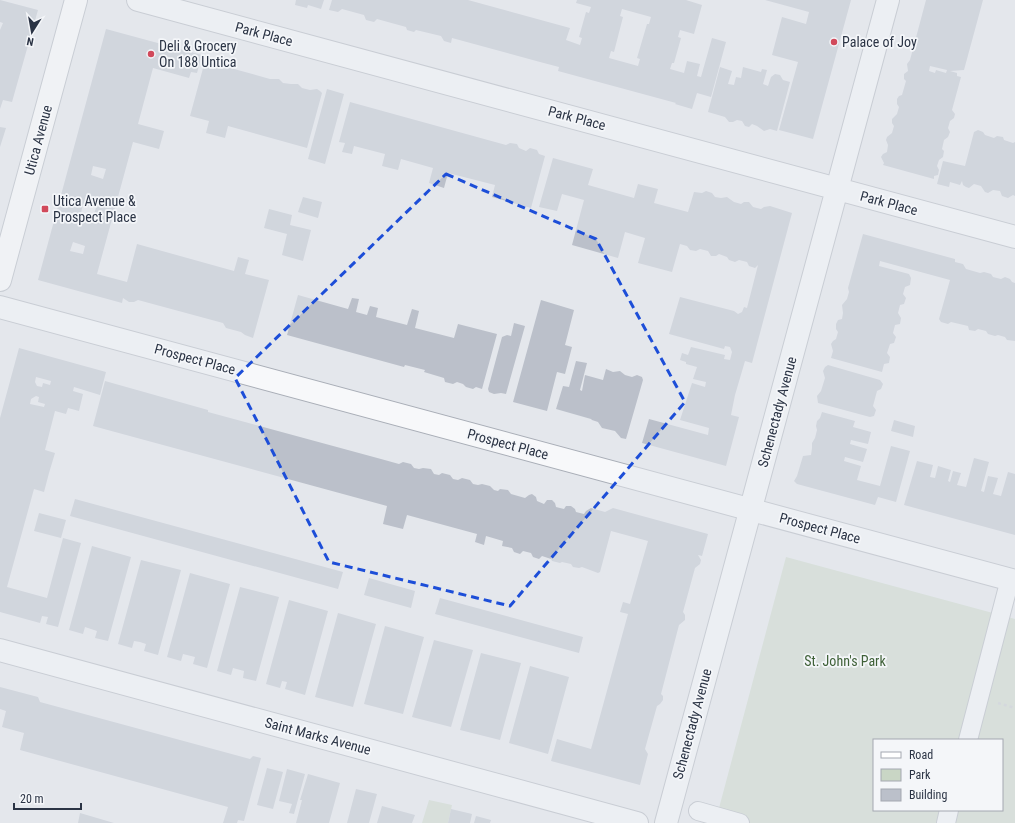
<svg xmlns="http://www.w3.org/2000/svg" width="1015" height="823" viewBox="0 0 1015 823" font-family="'Roboto Condensed',sans-serif">
	<style>
		.green { fill: #c9d6c5; fill-rule: evenodd }
		.building { fill: #bbc0ca; fill-rule: evenodd }
		.lines { fill: none; stroke-linecap: round; stroke-linejoin: round }
		.pedestrian-casing { stroke: #a9aeb7; stroke-width: 20 }
		.minor-casing { stroke: #a9aeb7; stroke-width: 24 }
		.secondary-casing { stroke: #a9aeb7; stroke-width: 24 }
		.path { stroke: #c2c5cb; stroke-width: 2.5; stroke-dasharray: 3 3; stroke-linecap: butt }
		.pedestrian { stroke: #f7f8fa; stroke-width: 18 }
		.minor { stroke: #f7f8fa; stroke-width: 22 }
		.secondary { stroke: #fff; stroke-width: 22 }
		.marked { fill: none; stroke: #1d4ed8; stroke-width: 3; stroke-dasharray: 8 5; stroke-linejoin: round }
		.poi-dot { fill: #d1495b; stroke: #f4f6f9; stroke-width: 1.5 }
		.labels { text-anchor: middle; stroke-width: 3.5; stroke-linejoin: round; paint-order: stroke }
		.street-label { font-size: 14px; fill: #2b3445; stroke: #f4f6f9 }
		.poi-label { font-size: 14px; fill: #2b3445; stroke: #f4f6f9; text-anchor: start }
		.park-label { font-size: 14px; fill: #3f6138; stroke: #f4f6f9 }
	</style>
	<rect width="100%" height="100%" fill="#e4e7ec"/>
	<path class="green" d="M786,557L1015,619V823H715ZM874,740H1002V810H874Z
		M429,800L452,805L448,823H422Z"/>
	<path class="building" d="M0,0L38,10L12,102L3,100L0,109V30L3,23L0,22Z
		M296,0H324L321,9L308,5L307,8L295,5Z
		M332,0H468L570,28L566,40L580,45L582,38L579,37L586,12L589,13L591,7L576,3L577,0H686L702,5L694,34L680,30L678,37L681,38L674,63H672L670,69L684,73L687,61L700,64L697,76L701,77L712,38L726,42L711,97L697,93L692,109L675,104L676,103L558,71L559,67L540,62L452,38L451,43L444,41L441,36L416,30L414,32L407,30L406,27L377,19L374,22L366,20L364,15L342,9L338,12L329,10ZM622,9L651,17L649,24H647L637,58L640,59L638,66L609,58L611,51L614,52L623,17L620,16Z
		M765,0H851L813,139L779,130L798,62L772,55L782,17L806,24L809,12Z
		M926,0H983L964,70L950,71L957,73V76L961,77L952,110L955,114L954,118L950,121L948,128L950,132L948,137L944,140L942,149L944,151L943,157L939,160L937,166L939,170L938,175L934,176V179L883,165L884,163L881,157L883,154L887,152L888,145L886,140L887,137L892,133L894,126L892,123V119L897,114L899,107L897,104V99L899,96L902,95L906,81L904,79V74L908,71L907,64L910,60ZM930,66L947,70L946,73L936,70L935,73L929,71Z
		M106,29L202,55L197,73L191,72L189,78L153,68L138,124L164,131L159,149L133,142L97,274L127,282L137,244L234,271L238,257L249,260L245,274L269,280L253,338L245,335L241,332L226,328L223,323L138,300L134,302H129L123,298L122,303L38,280ZM93,166L106,169L103,179L91,175ZM83,204L96,208L93,216L81,213ZM73,242L85,246L83,254L70,251Z
		M205,61L270,79H279L283,83L291,84H298L302,88L310,90L317,89L320,91L322,93L307,148L228,126L225,138L206,133L209,121L190,116Z
		M720,67L732,71L728,84L734,85L736,77L741,78L743,67L761,72L762,69L767,70L763,84L768,86L771,77L775,74L780,75L783,80L790,82L777,131L770,129L764,131L757,126L752,124L749,127L745,126L742,121L737,120L733,122H729L725,117L708,112Z
		M327,89L344,94L325,164L308,159Z
		M350,102L506,145L510,143L517,144L519,148L526,151L530,148L537,150L539,154L545,156L531,208L492,197L495,185L448,173L444,188L429,183L433,168L401,159L398,170L382,166L385,154L354,146L352,154L342,152L345,143L339,142Z
		M0,127L6,128L0,147Z
		M978,130L983,132L985,135L994,138L997,136L1003,137L1004,140L1013,143L1015,142V196L1013,195L1008,198L1002,196L1000,191L993,190L988,193L985,192L981,186L974,184L969,188L966,187L963,185L962,181L960,185L950,182L949,187L937,184L943,161L965,166L974,132Z
		M553,158L593,169L588,185L634,198L638,184L658,189L654,203L688,212L694,192L702,193L706,191L712,193L715,197L721,198L727,197L734,202L741,204L744,202H749L753,207L761,209L764,207L770,206L792,213L752,363L745,361L735,395L731,415L739,417L726,466L642,443L649,419L708,435L709,428L680,420L692,383L705,387L706,382L693,379L697,367L686,364V362L680,360L682,353L688,355L691,347L725,355L724,359L730,360L732,352L730,347L725,346L724,349L669,334L680,297L734,311L738,314L742,312L744,307L747,308L758,265L755,268L749,266L747,262L739,260L735,262L729,260L727,257L719,254L716,256H711L708,251L700,249L696,251L690,250L687,246L680,244L672,272L638,263L645,238L625,232L618,258L572,245L584,200L562,194L557,211L539,207Z
		M303,197L322,202L318,218L298,212Z
		M269,209L292,215L290,225L311,230L303,261L282,255L287,234L264,228Z
		M863,234L955,259V262L963,264L966,269L980,273L984,272L991,274L993,277L1001,279L1005,277L1010,279L1012,282L1015,283V341L1007,340L1005,337L998,335L995,336L988,334L986,331L978,329L975,331L969,330L968,326L951,322L948,324L941,322L939,319L950,280L880,261L879,266L909,274L911,278L910,285L905,287L903,294L906,298L904,304L900,305L898,313L901,318L900,324L895,325L893,333L896,337L894,343L890,344L887,353L890,357L889,363L884,364L882,372L831,358L833,351L831,344L833,341L836,339L838,332L836,329V324L838,320L842,319L843,313L842,305L847,299L849,292L848,288Z
		M298,295L348,309L352,298L359,299L356,312L367,315L370,306L378,308L376,317L407,325L412,309L419,311L415,328L454,338L458,324L497,334L482,389L476,387L473,389L466,387L463,384L457,382L453,384L445,382L444,378L424,372L425,370L405,365L404,367L287,335Z
		M541,300L574,310L565,345L572,347L565,374L557,372L547,411L513,402Z
		M514,323L525,326L506,394L501,393L494,394L489,392L488,389L502,337L507,335L511,336Z
		M19,348L106,372L100,395L74,387L73,391L83,394L79,411L68,408L66,414L55,411L45,450L55,453L49,473L44,492L34,489L7,587L47,598L63,538L81,543L58,627L46,624L48,617L42,616L40,623L0,612V418ZM36,377L51,381L50,385L43,383L42,387L37,386L35,382ZM36,396L39,397L38,402L45,404L44,407L30,404L31,399Z
		M576,361L587,363L580,390L582,391L585,375L603,380L606,369L613,372L620,371L625,375L632,377L637,375L642,377L643,380L626,439L621,438L615,431L602,428L598,422L592,420L591,419L556,409L563,386L569,387Z
		M828,365L880,380L883,384L881,389L877,391L873,406L876,410L874,416L870,417L818,403L817,396L821,391L825,378L823,371L825,367Z
		M105,381L208,410V412L381,459L399,464L403,462L411,464L414,468L419,469L423,468L431,469L434,474L439,475L442,473L450,475L453,479L458,480L462,478L470,480L473,484L478,485L482,484L490,486L494,490L498,491L500,489L508,490L511,494L525,498L529,495L532,494L536,497L537,501L544,504L547,500H552L555,503L556,507L564,509L566,506H571L575,509L576,512L584,514L586,511L591,508L605,512L613,508L708,534L702,556L698,555L701,560L700,564L695,568L683,612L685,615V620L679,625L661,694L663,696V700L660,704L657,706L645,749L648,754L640,785L551,761L557,739L591,749L628,614L620,612L623,602L630,604L648,541L611,531L600,572L598,573L582,567L579,568L573,567L571,564L562,562L560,563L552,561L551,559L542,556L539,559L533,557L531,553L523,551L520,554L514,552L512,548L502,546L503,541L486,536L484,545L475,542L477,534L407,515L403,529L383,524L387,506L93,426Z
		M822,412L855,421L853,427L871,432L868,444L851,440L850,444L867,449L863,462L845,457L844,461L861,466L857,480L880,486L891,446L910,451L896,502L878,497L875,505L797,484L794,481L797,476L803,456L811,455L812,448V443L815,438L817,430L816,426L817,421L820,418Z
		M894,420L915,426L913,437L891,431Z
		M974,458L989,462L981,491L984,492L988,476L998,478L993,494L1001,496L1008,472L1015,474V535L904,505L917,461L933,465L930,477L935,478L938,466L951,470L948,481L950,482L953,471L961,473L957,485L966,487Z
		M75,499L343,572L338,589L70,516Z
		M39,513L66,520L61,538L34,531Z
		M92,546L131,557L108,641L95,638L97,631L85,627L83,634L69,630Z
		M141,560L181,570L158,655L144,651L146,644L140,642L134,641L132,648L118,644Z
		M190,573L230,584L207,668L193,664L195,657L183,654L181,661L167,657Z
		M369,578L415,591L411,608L364,595Z
		M240,587L279,597L256,681L243,678L244,671L233,668L231,675L217,671Z
		M440,598L583,637L579,653L435,614Z
		M289,600L328,611L305,695L285,689L287,682L282,681L280,688L266,684Z
		M338,613L376,624L353,707L315,697Z
		M385,626L424,637L403,714L364,704Z
		M434,640L473,650L451,727L412,717Z
		M481,653L521,663L500,740L460,730Z
		M530,666L569,677L548,754L509,743Z
		M0,687L38,697L40,702L250,759L253,756L261,758L244,821L238,820L237,823H223L228,807L20,750L24,733L2,727L6,711L0,709Z
		M267,768L283,772L273,809L257,805Z
		M287,769L305,774L294,814L289,813L292,804L279,801Z
		M308,774L340,783L329,823H296L302,800H300Z
		M356,789L377,794L369,823H347Z
		M382,806L415,815L412,823H377Z
		M451,809L472,814L470,823H448Z
		M80,813L114,823H78Z
		M476,816L491,820L490,823H474Z"/>
	<g class="lines">
		<g class="pedestrian-casing">
			<path id="pedestrian" d="M968,740L1010,579
				M698,811L740,823
				M946,823L949,810"/>
		</g>
		<g class="minor-casing">
			<path id="minor" d="M138,0L1015,237
				M0,307L1015,581
				M0,650L637,823
				M666,823L888,0"/>
		</g>
		<g class="secondary-casing">
			<path id="secondary" d="M0,280L76,0"/>
		</g>
		<path class="path" d="M998,703L1015,708"/>
		<use href="#pedestrian" class="pedestrian"/>
		<use href="#minor" class="minor"/>
		<use href="#secondary" class="secondary"/>
	</g>
	<path d="M0 0H1015V823H0ZM446,174L596,239L685,402L510,606L329,562L235,378Z" fill="#e4e7ec" fill-opacity=".55" fill-rule="evenodd"/>
	<path class="marked" d="M446,174L596,239L685,402L510,606L329,562L235,378Z"/>
	<g class="poi-dot">
		<circle cx="834" cy="42" r="4"/>
		<circle cx="151" cy="54" r="4"/>
		<rect x="41" y="205" width="8" height="8" rx="2"/>
	</g>
	<g class="labels">
		<g class="street-label">
			<text transform="translate(264 34) rotate(15)" y="5">Park Place</text>
			<text transform="translate(577 118) rotate(15)" y="5">Park Place</text>
			<text transform="translate(38 140) rotate(-75)" y="5">Utica Avenue</text>
			<text transform="translate(889 203) rotate(15)" y="5">Park Place</text>
			<text transform="translate(195 359) rotate(15)" y="5">Prospect Place</text>
			<text transform="translate(777 412) rotate(-75)" y="5">Schenectady Avenue</text>
			<text transform="translate(508 444) rotate(15)" y="5">Prospect Place</text>
			<text transform="translate(820 528) rotate(15)" y="5">Prospect Place</text>
			<text transform="translate(692 724) rotate(-75)" y="5">Schenectady Avenue</text>
			<text transform="translate(318 736) rotate(15)" y="5">Saint Marks Avenue</text>
		</g>
		<g class="poi-label">
			<text x="842" y="47">Palace of Joy</text>
			<text x="159" y="51">Deli &amp; Grocery<tspan x="159" dy="16">On 188 Untica</tspan></text>
			<text x="53" y="206">Utica Avenue &amp;<tspan x="53" dy="16">Prospect Place</tspan></text>
		</g>
		<g class="park-label">
			<text x="845" y="666">St. John's Park</text>
		</g>
	</g>
	<rect x="873" y="739" width="130" height="72" fill="#f4f6f9" stroke="#a4a8b1"/>
	<rect x="881" y="752" width="20" height="6" fill="#ffffff" stroke="#a4a8b1"/>
	<text x="909" y="759" font-size="12" fill="#2b3445">Road</text>
	<rect x="881" y="769" width="20" height="12" fill="#c9d6c5" stroke="#a4a8b1"/>
	<text x="909" y="779" font-size="12" fill="#2b3445">Park</text>
	<rect x="881" y="789" width="20" height="12" fill="#bbc0ca" stroke="#a4a8b1"/>
	<text x="909" y="799" font-size="12" fill="#2b3445">Building</text>
	<g transform="translate(32 32) rotate(191)" stroke="#f4f6f9" stroke-width="3" paint-order="stroke">
	<path d="M0-3L7 15L0 10L-7 15Z" fill="#2b3445"/>
	<text y="-6" font-size="11" font-weight="bold" text-anchor="middle" fill="#2b3445">N</text>
	</g>
	<path d="M14 803v6h67v-6" fill="none" stroke="#2b3445" stroke-width="2"/>
	<text x="20" y="803" font-size="12" fill="#2b3445" stroke="#f4f6f9" stroke-width="3" paint-order="stroke">20 m</text>
</svg>
